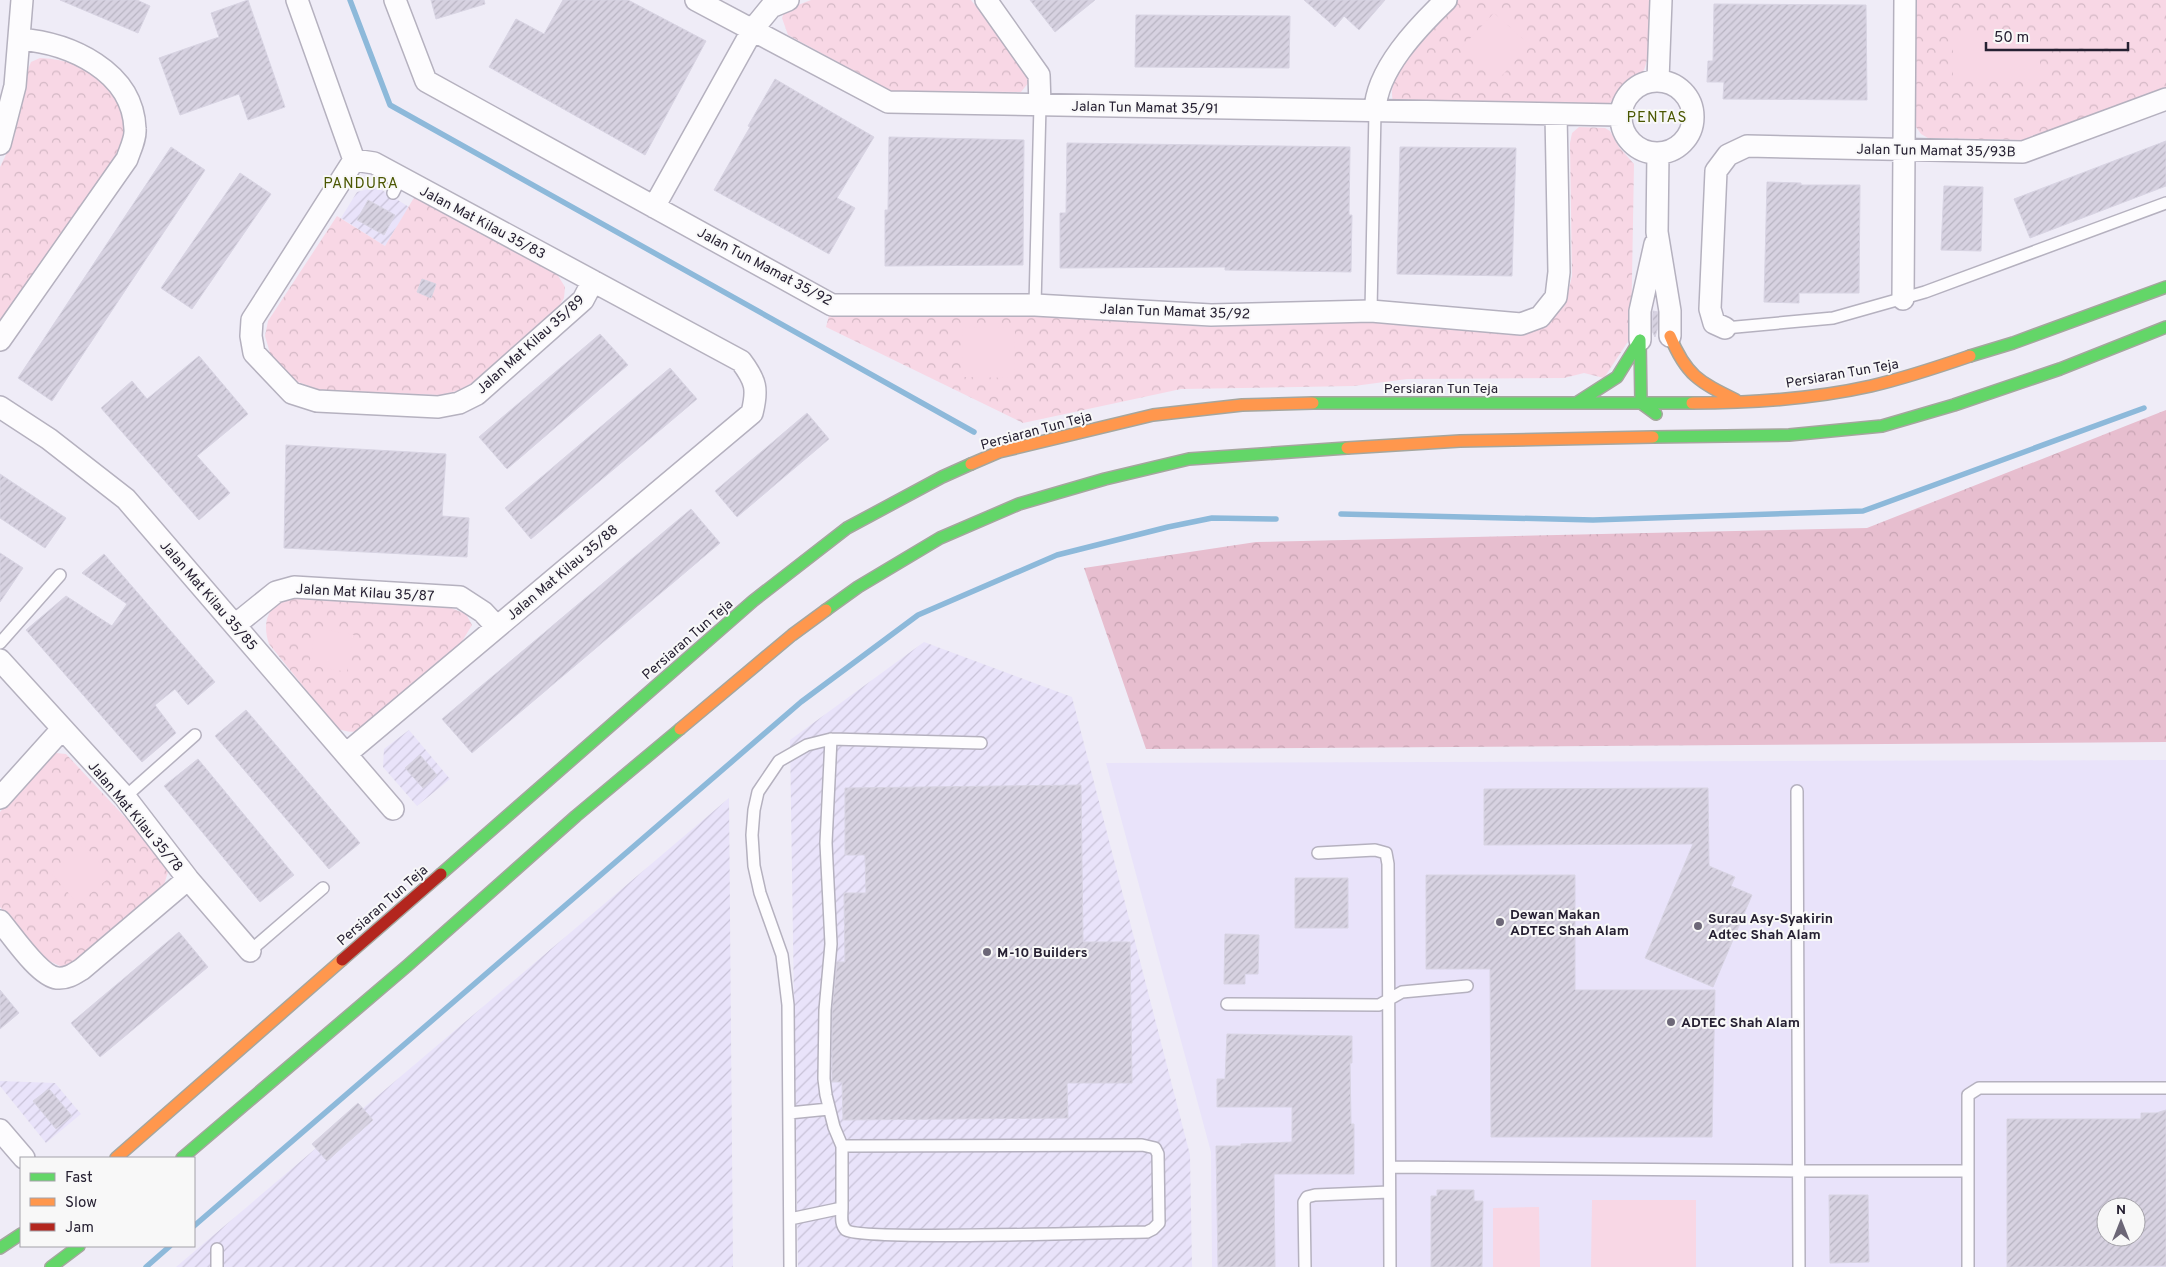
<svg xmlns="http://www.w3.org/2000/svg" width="2166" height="1267" viewBox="0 0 2166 1267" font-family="Overpass,sans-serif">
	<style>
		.built { fill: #e9e3fa; fill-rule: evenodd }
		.industrial { fill: url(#industrial-furrows) }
		.forest { fill: url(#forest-crowns) }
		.park { fill: url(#park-crowns) }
		.pitch { fill: #f8d7e5 }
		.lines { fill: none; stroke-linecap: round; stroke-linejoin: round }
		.stream { stroke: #8db9da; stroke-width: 5.5 }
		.building { fill: url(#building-hatch); stroke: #d8d4e3; fill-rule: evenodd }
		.lane-casing { stroke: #b5b1bf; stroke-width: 14 }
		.street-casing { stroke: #b5b1bf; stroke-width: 24 }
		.fast-casing { stroke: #a5a69e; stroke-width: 14 }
		.slow-casing { stroke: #a5a69e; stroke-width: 14 }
		.jam-casing { stroke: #a5a69e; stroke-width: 14 }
		.lane { stroke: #fdfcfe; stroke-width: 11 }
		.street { stroke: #fdfcfe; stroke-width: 21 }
		.fast { stroke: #63d668; stroke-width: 11 }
		.slow { stroke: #ff974d; stroke-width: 11 }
		.jam { stroke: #b3261e; stroke-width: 11 }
		.poi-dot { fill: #6c6777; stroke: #f8f8f8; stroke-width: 2 }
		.labels { text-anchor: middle; stroke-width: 4; stroke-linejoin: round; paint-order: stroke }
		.street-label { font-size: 14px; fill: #262032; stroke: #f8f8f8 }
		.poi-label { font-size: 14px; font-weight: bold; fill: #262032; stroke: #f8f8f8; text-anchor: start }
		.neighbourhood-label { font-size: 15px; letter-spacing: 1px; fill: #4b5702; stroke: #f8f8f8 }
	</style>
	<defs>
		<pattern id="industrial-furrows" width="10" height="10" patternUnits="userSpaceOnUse" patternTransform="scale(1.25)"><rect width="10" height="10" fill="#e9e3fa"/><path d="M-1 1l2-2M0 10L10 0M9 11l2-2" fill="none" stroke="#c8c2d7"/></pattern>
		<pattern id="forest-crowns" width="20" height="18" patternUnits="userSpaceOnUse" patternTransform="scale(1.25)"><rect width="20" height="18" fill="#e7becf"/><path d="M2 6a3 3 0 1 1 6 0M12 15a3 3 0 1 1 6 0" fill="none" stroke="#c6a3b2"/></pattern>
		<pattern id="park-crowns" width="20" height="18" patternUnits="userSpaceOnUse" patternTransform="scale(1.25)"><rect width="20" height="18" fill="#f8d7e5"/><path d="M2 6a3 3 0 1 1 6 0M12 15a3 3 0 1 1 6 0" fill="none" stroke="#d4b8c5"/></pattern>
		<pattern id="building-hatch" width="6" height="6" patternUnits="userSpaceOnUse" patternTransform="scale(1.25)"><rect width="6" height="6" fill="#d7d2e1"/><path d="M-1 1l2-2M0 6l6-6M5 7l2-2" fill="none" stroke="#b8b4c2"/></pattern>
	</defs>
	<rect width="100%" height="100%" fill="#efecf7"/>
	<path class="built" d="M2166,760V1267H1212L1211,1152L1106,763ZM2106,1207H2136V1237H2106Z"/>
	<path class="industrial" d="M377,187L409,207L385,246L341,218L357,192Z
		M924,642L1072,697L1190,1155L1192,1267H798L790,740Z
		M409,730L450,779L417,806L383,767L384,749Z
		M729,798L733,1267H176Z
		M0,1081L55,1083L81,1114L46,1143L0,1086Z"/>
	<path class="forest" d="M2166,410V742L1146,749L1084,568L1256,542L1867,528Z"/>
	<path class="park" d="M811,0H971L1029,75V82L1021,92L891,91L788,35L782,18L785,10Z
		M1458,0H1649C1648,19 1653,62 1640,76C1636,80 1631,82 1627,85C1617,95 1620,99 1605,105L1393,101C1384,73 1440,20 1458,0Z
		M1916,0H2166V88L2024,140L1928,138L1921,134L1914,124Z
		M40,58C79,59 131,84 127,130C124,159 83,201 66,226C55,242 47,259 36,275C25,292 12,308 0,324V167L14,138L21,95L26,74L31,62Z
		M1579,127L1605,128L1610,131L1619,147L1634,164L1631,337L1604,378L1584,373L1564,378L1407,379L1354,386L1181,389L1023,423L826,327L830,312L1037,316L1210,327L1372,322L1547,324L1565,305L1572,276L1570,143L1572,133Z
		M415,196L557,274L565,287L564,298L558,308L472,383L457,391L440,395L320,390L298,382L284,371L270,353L265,336L268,321L337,216L385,246Z
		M287,598L446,606L466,614L472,625L461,643L367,728C355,733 348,733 337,728L269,644C262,623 267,607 287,598Z
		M56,753L66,754L164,859L168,872L163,888L73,964L62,967L41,957L0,907V812L48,758Z"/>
	<path class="pitch" d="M1494,13L1530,45L1496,82L1460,49Z
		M1953,31H2040V79H1953Z
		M963,327L1015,328L1014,378L962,377Z
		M316,628L354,635L347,672L309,665Z
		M84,845L111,876L78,904L51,873Z
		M1592,1200H1696V1267H1591Z
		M1539,1207L1540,1267H1493V1208Z"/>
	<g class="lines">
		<path class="stream" d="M350,0L390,105L974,432
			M1341,514L1593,520L1863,511L2144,408
			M194,1226L801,702L918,615L1057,555L1168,527L1212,518L1276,519
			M146,1267L170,1246"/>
	</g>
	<path class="building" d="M60,0H137L150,6L138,33Z
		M248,0L285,107L248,120L239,94L180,115L159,58L219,37L211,13Z
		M431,0H484L485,4L436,19Z
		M563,0H628L706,41L645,155L489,67L516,19L544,34Z
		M1030,0H1095L1055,32Z
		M1304,0H1385L1359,30L1344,16L1335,27Z
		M1714,4L1866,5L1867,100L1723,99L1724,82H1707L1708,61H1713Z
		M1136,15L1290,16L1289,68L1135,67Z
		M775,79L874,137L837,198L855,208L829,254L714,190L750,127L748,126Z
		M889,137L1024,140L1023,265L885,266V210H888Z
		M2166,141V186L2030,238L2014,199Z
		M1067,143L1350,147L1349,215H1352L1351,272L1225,270V267L1060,268V213H1066Z
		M171,147L205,170L52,401L18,378Z
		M1400,147L1516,148L1512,276L1397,274Z
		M240,173L271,194L192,309L161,288Z
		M1767,182L1801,183V185H1860L1859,293H1799V303L1764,302Z
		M1944,186L1983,187L1981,251L1941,250Z
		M368,200L395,215L384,235L357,220Z
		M422,279L436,284L431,298L417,292Z
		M1653,311L1658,312V327L1655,337L1652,331Z
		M600,334L628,365L507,469L479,437Z
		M199,356L248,414L197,456L230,493L199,520L101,408L132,381L147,399Z
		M670,368L697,399L531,539L505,508Z
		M807,413L829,439L737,517L715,491Z
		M286,445L446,454L442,516L469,518L467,557L284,548Z
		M0,474L66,518L45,548L0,518Z
		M691,509L720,543L472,753L442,719Z
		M0,553L23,568L0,602Z
		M104,554L215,682L188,705L175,689L155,705L176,733L142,762L26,630L66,596L112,626L127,604L82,573Z
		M246,710L360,843L329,869L215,736Z
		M420,755L437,775L423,788L405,768Z
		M198,759L294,875L260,902L164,786Z
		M1081,785L1083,942H1130L1132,1083H1067L1068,1118L843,1120L842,1082H832V1010L837,962H845L844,893H866L865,855H845V788Z
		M1708,788L1709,866L1735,877L1731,886L1752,895L1713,987L1645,958L1693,844L1484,845V789Z
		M1426,875H1575V990H1715L1712,1137H1491L1490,969H1426Z
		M1295,878H1348V928H1295Z
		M179,932L208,967L100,1057L71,1023Z
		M1225,934L1259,935L1258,974H1245V984H1224Z
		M0,990L19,1013L0,1029Z
		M1227,1034L1352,1036V1063H1350L1351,1124H1354V1174H1274L1275,1267H1218L1216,1146H1241V1144L1292,1142V1107H1217V1079H1225Z
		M49,1089L72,1116L56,1129L33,1101Z
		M358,1103L373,1120L327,1161L312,1144Z
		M2166,1110V1266L2007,1267V1119H2141V1113H2156ZM2106,1207H2136V1237H2106Z
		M1437,1190H1474V1201H1483L1482,1267H1431V1196H1437Z
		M1829,1195H1868L1869,1262L1830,1263Z"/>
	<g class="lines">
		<g class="lane-casing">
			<path id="lane" d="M393,193L401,177
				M1035,305L1040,105
				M1371,311L1375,111
				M1725,328L1833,318L1925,292L2166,203
				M0,643L60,575
				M831,739L826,843L831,944L825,1010L824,1079L826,1095L834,1127L842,1146
				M1797,791L1799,1267
				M125,797L195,735
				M1318,853L1375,850L1386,853L1388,864L1390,1267
				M250,951L323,888
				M1227,1004L1379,1005L1402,992L1467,986
				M789,1113L829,1109
				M1391,1167L1798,1171H1968
				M790,1219L842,1208C842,1216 840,1224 846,1230C860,1241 1111,1232 1147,1232L1153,1229L1159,1223L1158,1154L1155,1148L1142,1145L842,1146V1208
				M217,1249V1267
				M790,1267L788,1005L782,955L760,893L754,866L752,835L754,810L758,792L779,761L807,745L831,739L981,743
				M1305,1267L1304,1202L1307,1197L1315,1195L1389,1192
				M1968,1267V1095L1979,1088H2166"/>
		</g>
		<g class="street-casing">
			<path id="street" d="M297,0L354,160L374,163L741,361C756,381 758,389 752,413L346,754
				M395,0L426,81L832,305H1035L1211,315L1371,311L1521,324L1540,317L1556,297L1559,272L1556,114
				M696,0L888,102L1620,115
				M986,0L1039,75L1040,105
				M1658,80L1661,0
				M1621 117a36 36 0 1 1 72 0a36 36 0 1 1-72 0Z
				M1375,111C1376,70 1418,27 1446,0
				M0,144L15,86L22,0
				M1658,153L1657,232L1670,311V336
				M354,160L252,320L251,336L254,353L292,393L317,401L438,407L459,403L477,394L583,300L593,281
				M654,207L753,29L771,7L788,0
				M1903,299L1905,0
				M1725,328L1714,323L1710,309L1716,171L1728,155L1747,146L2023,152L2166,99
				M0,340L127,159C130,150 136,138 135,129C133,71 70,43 19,39
				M1640,340V311L1655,244
				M0,407L49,439L126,499L393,809
				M235,625L276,592L294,587L460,597L483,612L497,627
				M0,660L125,797L188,879L250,951
				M0,798L62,729
				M0,921C12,935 39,976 57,978C67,979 74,974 82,969L188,879
				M0,1130L24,1158"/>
		</g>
		<g class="fast-casing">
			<path id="fast" d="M1640,340L1641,403L1656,414
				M1970,356L2013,343L2166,287
				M1578,402L1617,377L1640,340
				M1313,403H1692
				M1653,437L1789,435L1882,426L1954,405L2060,369L2166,327
				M826,610L858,587L940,538L1019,504L1105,479L1189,459L1347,448
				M441,874L753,601L847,528L942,477L971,464
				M182,1158L407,966L576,816L680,729
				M0,1248L21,1234
				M51,1267L79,1246"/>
		</g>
		<g class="slow-casing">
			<path id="slow" d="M1670,336C1686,375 1699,382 1736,400
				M1692,403C1751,403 1813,399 1871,386C1905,378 1938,367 1970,356
				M1347,448L1460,441L1653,437
				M971,464L999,452L1153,415L1242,405L1313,403
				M680,729L792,635L826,610
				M116,1158L342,960"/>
		</g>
		<g class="jam-casing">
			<path id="jam" d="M342,960L441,874"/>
		</g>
		<use href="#lane" class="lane"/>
		<use href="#street" class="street"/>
		<use href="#fast" class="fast"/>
		<use href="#slow" class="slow"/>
		<use href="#jam" class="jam"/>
	</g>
	<g class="poi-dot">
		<circle cx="1500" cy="922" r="5"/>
		<circle cx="1698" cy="926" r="5"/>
		<circle cx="987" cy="952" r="5"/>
		<circle cx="1671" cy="1022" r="5"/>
	</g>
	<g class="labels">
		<g class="street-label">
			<text transform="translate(1145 107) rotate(1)" y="5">Jalan Tun Mamat 35/91</text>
			<text transform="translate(1936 150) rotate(1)" y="5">Jalan Tun Mamat 35/93B</text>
			<text transform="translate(483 222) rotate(28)" y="5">Jalan Mat Kilau 35/83</text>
			<text transform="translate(765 266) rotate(28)" y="5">Jalan Tun Mamat 35/92</text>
			<text transform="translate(1175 311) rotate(2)" y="5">Jalan Tun Mamat 35/92</text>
			<text transform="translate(530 344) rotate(-42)" y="5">Jalan Mat Kilau 35/89</text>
			<text transform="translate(1842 373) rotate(-10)" y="5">Persiaran Tun Teja</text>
			<text x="1441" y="393">Persiaran Tun Teja</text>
			<text transform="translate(1036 430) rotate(-15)" y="5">Persiaran Tun Teja</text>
			<text transform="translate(562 572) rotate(-40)" y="5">Jalan Mat Kilau 35/88</text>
			<text transform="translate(365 592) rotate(3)" y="5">Jalan Mat Kilau 35/87</text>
			<text transform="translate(209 595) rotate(49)" y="5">Jalan Mat Kilau 35/85</text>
			<text transform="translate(687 639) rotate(-41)" y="5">Persiaran Tun Teja</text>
			<text transform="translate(136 816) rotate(50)" y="5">Jalan Mat Kilau 35/78</text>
			<text transform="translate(382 905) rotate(-41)" y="5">Persiaran Tun Teja</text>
		</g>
		<g class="poi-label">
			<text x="1510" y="919">Dewan Makan<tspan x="1510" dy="16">ADTEC Shah Alam</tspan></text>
			<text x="1708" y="923">Surau Asy-Syakirin<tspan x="1708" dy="16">Adtec Shah Alam</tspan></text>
			<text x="997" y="957">M-10 Builders</text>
			<text x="1681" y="1027">ADTEC Shah Alam</text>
		</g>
		<g class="neighbourhood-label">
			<text x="1657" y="122">PENTAS</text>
			<text x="361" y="188">PANDURA</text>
		</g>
	</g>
	<rect x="20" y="1157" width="175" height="90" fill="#f8f8f8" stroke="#a4a2a9"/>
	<rect x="30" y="1173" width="25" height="8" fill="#63d668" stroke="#a4a2a9"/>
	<text x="65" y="1182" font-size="15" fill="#262032">Fast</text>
	<rect x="30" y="1198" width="25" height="8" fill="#ff974d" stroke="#a4a2a9"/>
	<text x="65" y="1207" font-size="15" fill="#262032">Slow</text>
	<rect x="30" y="1223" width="25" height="8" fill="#b3261e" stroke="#a4a2a9"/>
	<text x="65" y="1232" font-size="15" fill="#262032">Jam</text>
	<g transform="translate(2121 1222)"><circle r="24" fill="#f8f8f8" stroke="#a4a2a9"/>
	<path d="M0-4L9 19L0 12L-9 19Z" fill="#6c6777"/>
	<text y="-8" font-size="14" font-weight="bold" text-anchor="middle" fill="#262032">N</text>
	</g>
	<path d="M1986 42v8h142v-8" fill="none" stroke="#262032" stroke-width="2.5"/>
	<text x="1994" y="42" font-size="15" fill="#262032" stroke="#f8f8f8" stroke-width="4" paint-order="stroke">50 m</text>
</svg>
